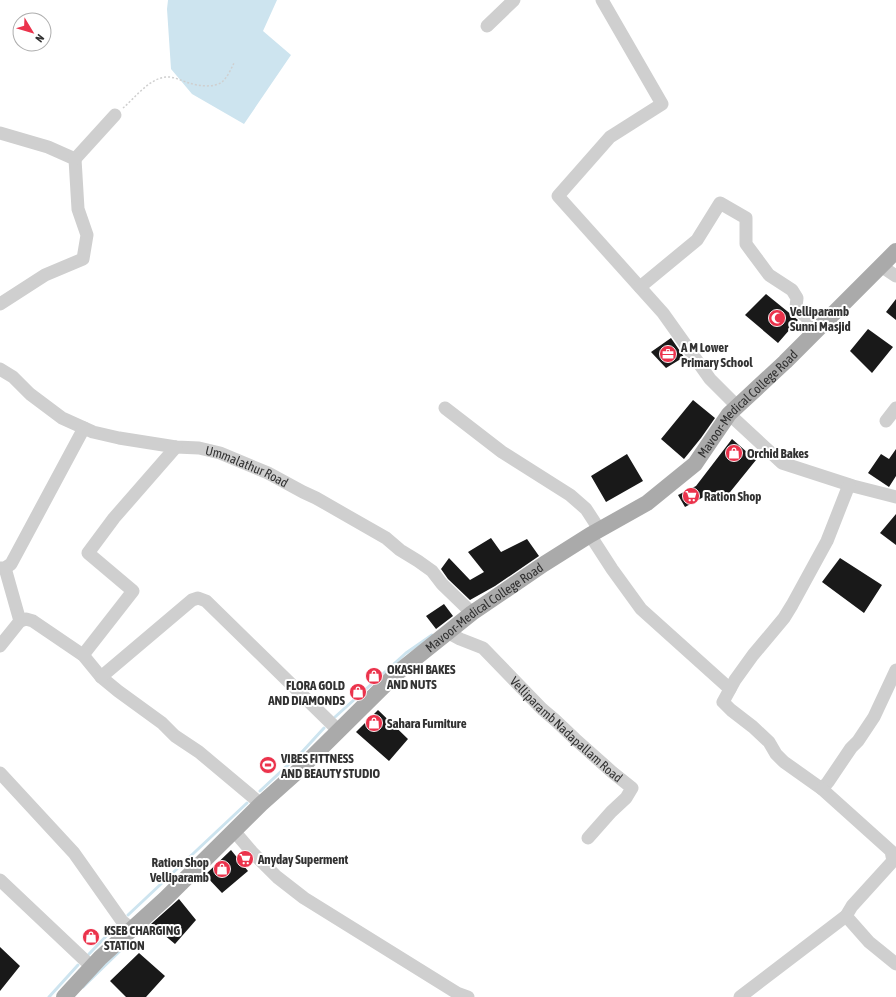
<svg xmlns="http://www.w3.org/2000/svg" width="896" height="997" viewBox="0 0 896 997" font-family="'Asap Condensed',sans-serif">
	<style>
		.water { fill: #cde4ef }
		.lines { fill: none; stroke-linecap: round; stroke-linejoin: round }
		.stream { stroke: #cde4ef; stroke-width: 3 }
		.building { fill: #191919 }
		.path { stroke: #cfcfcf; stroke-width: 1.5; stroke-dasharray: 2 2; stroke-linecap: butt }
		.minor { stroke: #cfcfcf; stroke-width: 13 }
		.major { stroke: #aaa; stroke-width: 16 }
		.labels { text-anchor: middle; stroke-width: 4; stroke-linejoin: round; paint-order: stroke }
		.poi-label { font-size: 13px; font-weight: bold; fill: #323232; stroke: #fff; text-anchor: start }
		.street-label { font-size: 13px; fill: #323232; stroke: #fff }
	</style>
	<rect width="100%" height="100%" fill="#fff"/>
	<path class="water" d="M168,0H277L263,31L291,55L244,124L192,94L171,69L167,9Z"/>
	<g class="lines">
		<path class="stream" d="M335,717L406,653L432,635
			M260,791L302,752L324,728
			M128,915L247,803
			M89,954L116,926
			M83,987L126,945
			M49,997L78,965"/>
	</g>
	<path class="building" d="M766,294L798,320L778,343L745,315Z
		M896,299V320L886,312Z
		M868,329L893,347L872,373L850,351Z
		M671,338L684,357L666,368L651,352Z
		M693,400L715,418L701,438L684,459L661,439Z
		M732,439L756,460L722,502L711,493L685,507L678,495L696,486Z
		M896,449V476L889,487L868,473L881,454L889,459Z
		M627,454L643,481L606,502L591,476Z
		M896,514V545L880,533Z
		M491,538L501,552L527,539L539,556L495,586L470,600L448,579L441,569L449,558L470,580L484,572L468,552Z
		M840,558L882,585L864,613L822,582Z
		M444,604L453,616L436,629L426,616Z
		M378,710L408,739L389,761L356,732Z
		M231,850L248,871L222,893L205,875Z
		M179,899L196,920L175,944L151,924Z
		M0,947L20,966L0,991Z
		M139,953L165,976L146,997H126L110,981Z"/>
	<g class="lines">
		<path class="path" d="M123,108C136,97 150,77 168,77C175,77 182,81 189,83C198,86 214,88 222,82C227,78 231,69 234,63"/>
		<g class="minor">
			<path d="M602,0L662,104L610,137L558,196L663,313L710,379L737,406"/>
			<path d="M487,26L514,0"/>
			<path d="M0,133L48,147L75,159L78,209L87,235L83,259L45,275L0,304"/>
			<path d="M75,159L115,115"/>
			<path d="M881,266L896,276"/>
			<path d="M640,287L697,240L720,203L746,218V244L769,275L792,290L797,298L796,307L818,329"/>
			<path id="s1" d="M0,369L13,377L30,394L62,418L93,432L119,438L176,447L199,448L220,453L268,473L303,492L316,498L386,538L400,550L418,561L432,571L442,584L472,613"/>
			<path d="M445,408L502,452L570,495L586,509L599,529"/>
			<path d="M729,414L782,463L853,486L896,497"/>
			<path d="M886,421L896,408"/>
			<path d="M849,485L827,541L792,605L784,618L753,655L735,680L723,702L731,710L753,727L769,742L776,754L784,762L822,789L828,782L851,748L858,741L874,717L896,670"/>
			<path d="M590,535L612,569L641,609L730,689"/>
			<path d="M0,568H5L11,564L84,428"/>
			<path d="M5,568L20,621"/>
			<path id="s2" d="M447,632L460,639L483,648L542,709L555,720L575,739L612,772L632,788L626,798L611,812L588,838"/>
			<path d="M0,646L20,621L26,619L33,621L83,655L101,677L118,691L162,723L175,736L199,752L261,804"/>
			<path d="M83,655L133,591L88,553L114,518L176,447"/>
			<path d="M101,677L192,600L198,598L206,601L339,731"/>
			<path d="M0,773L74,853L122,921L132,929"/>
			<path d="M822,789L891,851L893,861L852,906L846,916L869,942L896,964"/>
			<path d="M234,831L252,852L277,877L304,898L457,993L468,997"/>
			<path d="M0,880L92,967"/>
			<path d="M740,997L846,916"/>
		</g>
		<path class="major" id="s3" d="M64,997L100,958L165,899L261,804L298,771L397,673L472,613L544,564L590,535L647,503L695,464L729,414L785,362L896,251"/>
	</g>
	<defs>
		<g id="mosque-disc" transform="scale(0.9)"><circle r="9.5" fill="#eb334c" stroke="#fff"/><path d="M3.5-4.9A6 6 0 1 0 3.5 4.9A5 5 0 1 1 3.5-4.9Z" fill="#fff"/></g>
		<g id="office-disc" transform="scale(0.9)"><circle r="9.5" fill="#eb334c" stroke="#fff"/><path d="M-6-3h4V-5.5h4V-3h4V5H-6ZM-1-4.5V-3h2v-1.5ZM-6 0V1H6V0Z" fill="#fff"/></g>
		<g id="shop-disc" transform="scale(0.9)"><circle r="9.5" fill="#eb334c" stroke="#fff"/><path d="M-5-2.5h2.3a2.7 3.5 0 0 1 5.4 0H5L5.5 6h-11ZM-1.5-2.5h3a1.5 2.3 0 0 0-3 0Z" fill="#fff"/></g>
		<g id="supermarket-disc" transform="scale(0.9)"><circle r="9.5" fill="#eb334c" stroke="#fff"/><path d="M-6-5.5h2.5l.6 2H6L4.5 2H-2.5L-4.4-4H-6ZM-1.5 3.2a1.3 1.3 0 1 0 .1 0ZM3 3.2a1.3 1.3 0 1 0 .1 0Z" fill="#fff"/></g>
		<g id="stadium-disc" transform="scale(0.9)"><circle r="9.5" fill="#eb334c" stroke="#fff"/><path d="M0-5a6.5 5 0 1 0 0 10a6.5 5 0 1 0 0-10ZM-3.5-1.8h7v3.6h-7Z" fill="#fff"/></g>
	</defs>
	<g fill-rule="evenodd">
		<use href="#mosque-disc" x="777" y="318"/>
		<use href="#office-disc" x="668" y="354"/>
		<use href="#shop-disc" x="734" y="453"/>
		<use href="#supermarket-disc" x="691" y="496"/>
		<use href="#shop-disc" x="374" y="676"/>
		<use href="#shop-disc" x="358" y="692"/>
		<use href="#shop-disc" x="374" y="723"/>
		<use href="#stadium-disc" x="268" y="765"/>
		<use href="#supermarket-disc" x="245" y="859"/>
		<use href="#shop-disc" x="222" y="869"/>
		<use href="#shop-disc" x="91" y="937"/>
	</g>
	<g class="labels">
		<g class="poi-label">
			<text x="790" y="316">Velliparamb<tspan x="790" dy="15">Sunni Masjid</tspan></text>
			<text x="681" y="352">A M Lower<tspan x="681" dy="15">Primary School</tspan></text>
			<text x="747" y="458">Orchid Bakes</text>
			<text x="704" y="501">Ration Shop</text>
			<text x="387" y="674">OKASHI BAKES<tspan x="387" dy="15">AND NUTS</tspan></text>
			<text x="345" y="690" text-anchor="end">FLORA GOLD<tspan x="345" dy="15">AND DIAMONDS</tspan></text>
			<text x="387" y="728">Sahara Furniture</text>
			<text x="281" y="763">VIBES FITTNESS<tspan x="281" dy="15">AND BEAUTY STUDIO</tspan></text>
			<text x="258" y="864">Anyday Superment</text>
			<text x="209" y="867" text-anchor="end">Ration Shop<tspan x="209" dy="15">Velliparamb</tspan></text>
			<text x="104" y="935">KSEB CHARGING<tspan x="104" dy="15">STATION</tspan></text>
		</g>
		<g class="street-label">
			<text dy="5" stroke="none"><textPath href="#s3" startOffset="910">Mavoor-Medical College Road</textPath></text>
			<text dy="5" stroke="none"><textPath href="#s1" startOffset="272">Ummalathur Road</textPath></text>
			<text dy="5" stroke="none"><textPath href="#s3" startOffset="574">Mavoor-Medical College Road</textPath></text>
			<text dy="5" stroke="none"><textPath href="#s2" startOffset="156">Velliparamb Nadapallam Road</textPath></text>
		</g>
	</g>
	<g transform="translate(32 32) rotate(128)"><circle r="19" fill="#ffffff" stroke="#adadad"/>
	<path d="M0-3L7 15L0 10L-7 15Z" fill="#eb334c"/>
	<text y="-6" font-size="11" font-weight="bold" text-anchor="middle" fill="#323232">N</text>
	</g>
</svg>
